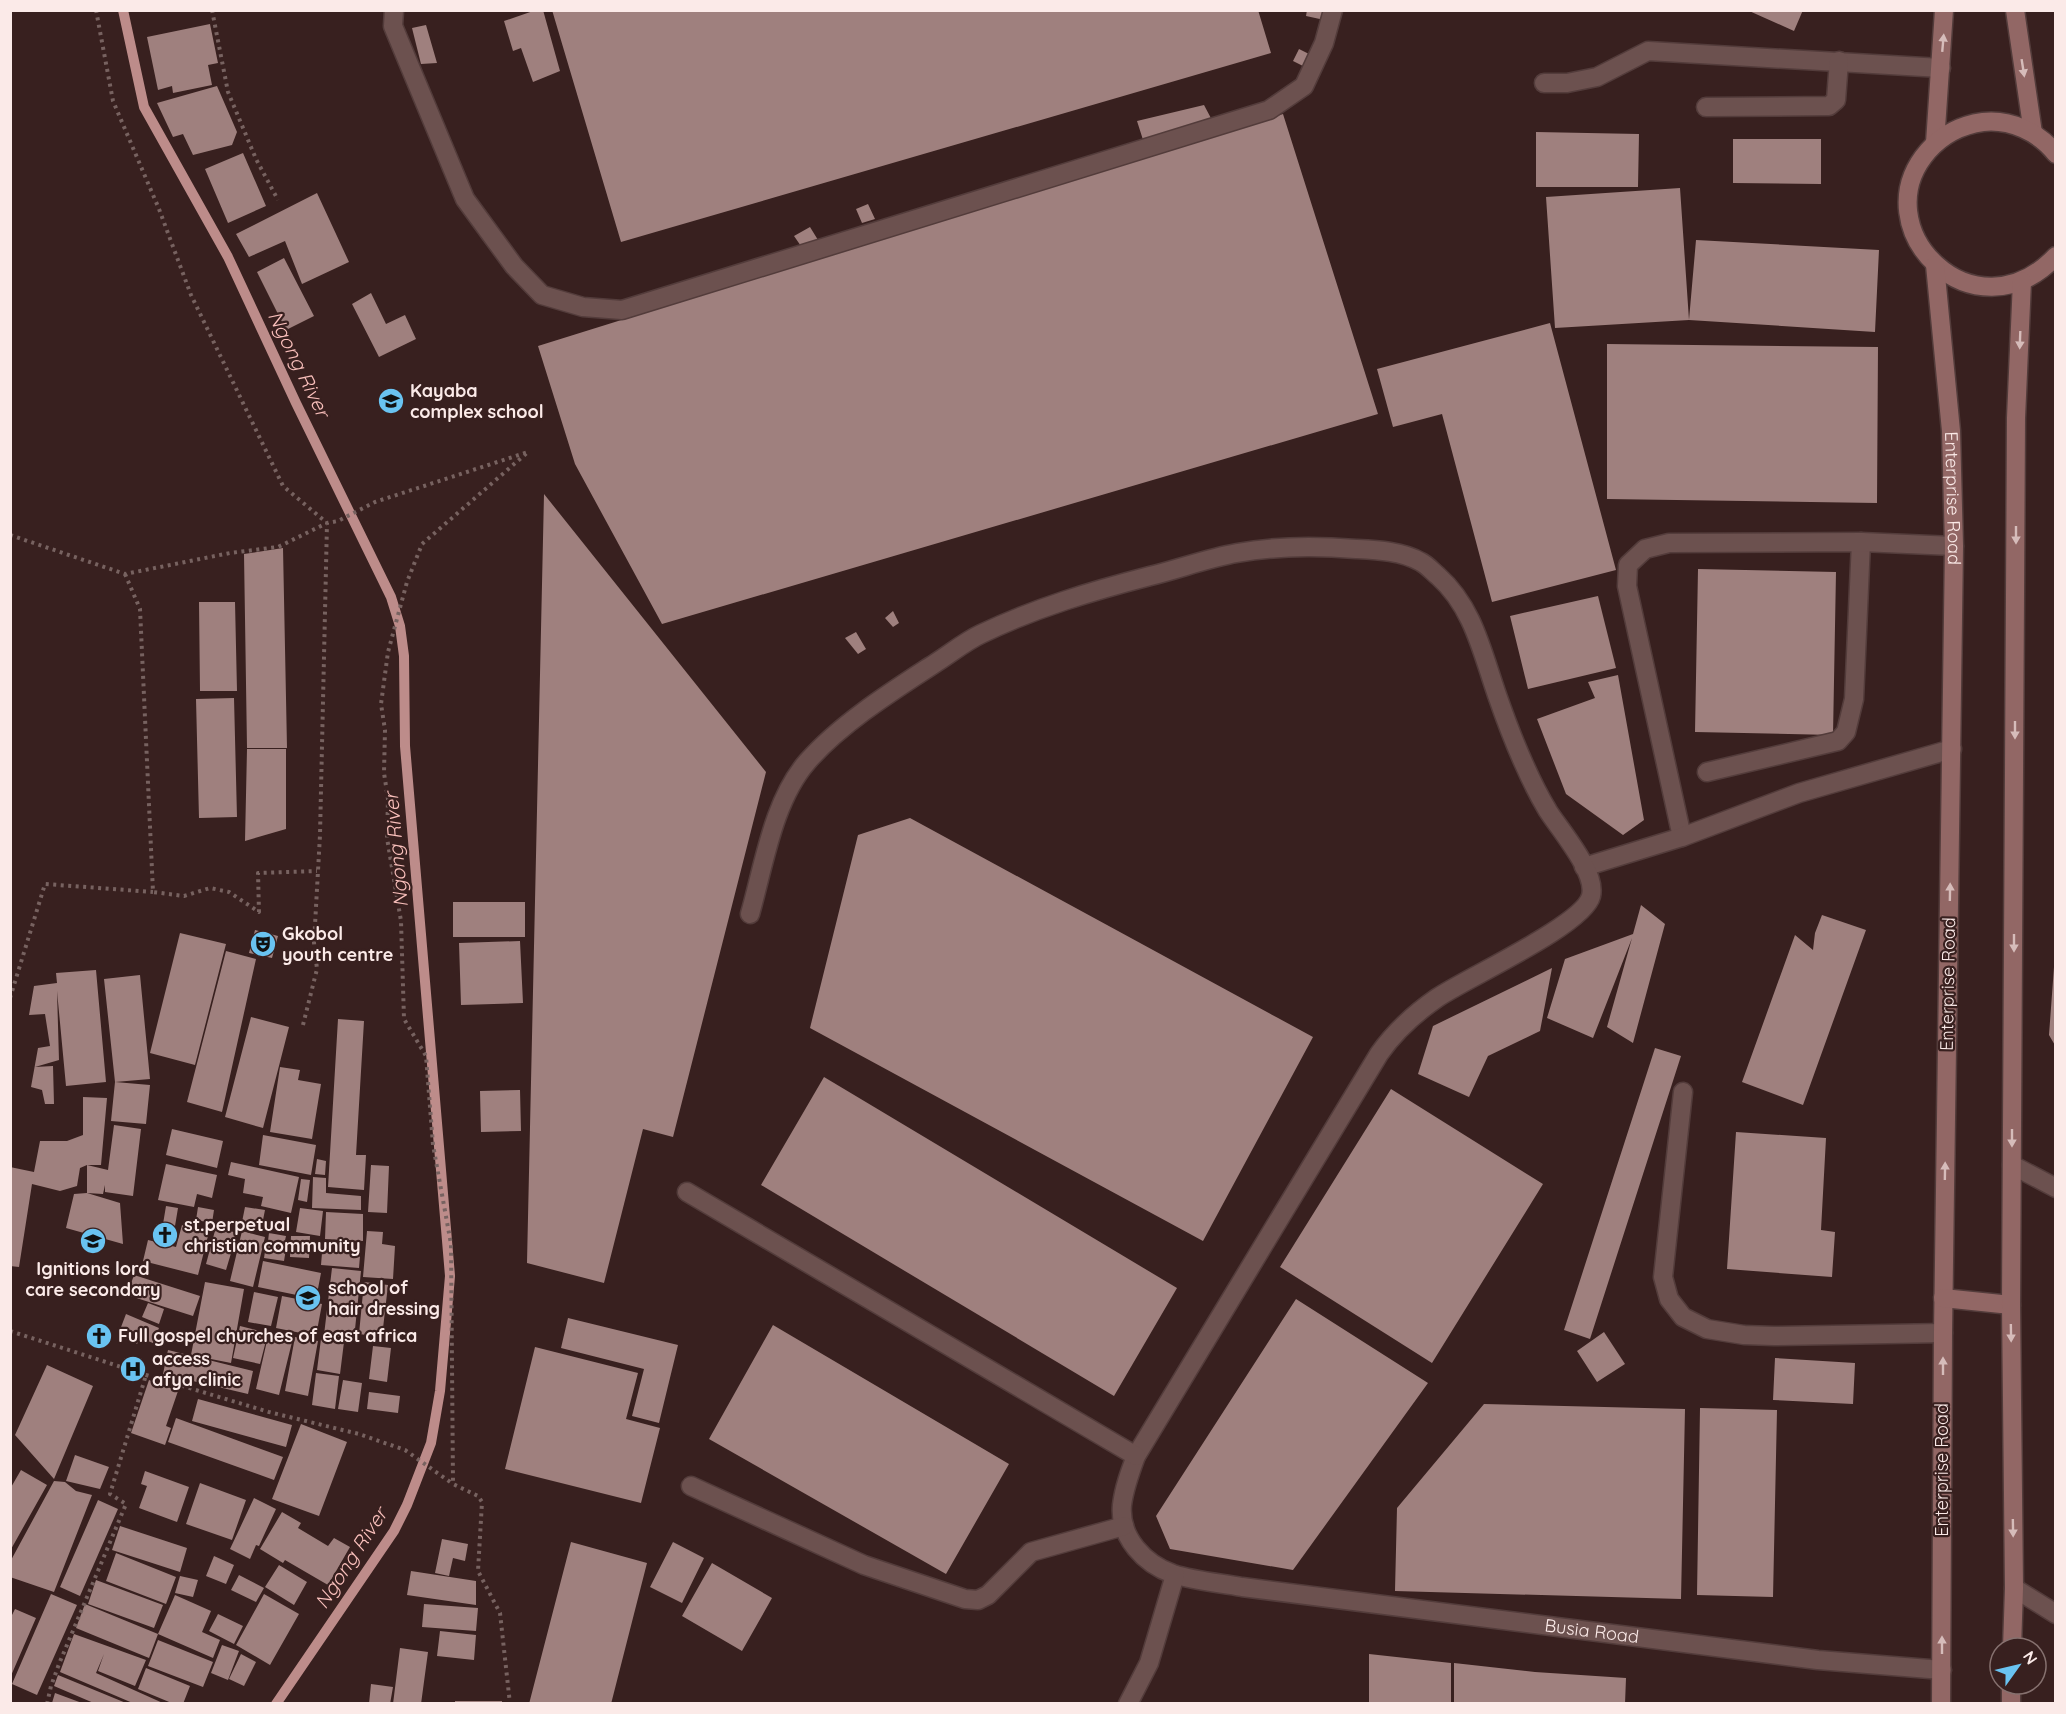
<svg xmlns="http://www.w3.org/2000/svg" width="2066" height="1714" viewBox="0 0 2066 1714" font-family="Quicksand,sans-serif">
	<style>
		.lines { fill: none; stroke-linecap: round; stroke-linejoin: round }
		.stream { stroke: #bd8c8a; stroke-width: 10 }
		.building { fill: #9f807e }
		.service-casing { stroke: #533c3b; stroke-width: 21 }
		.secondary-casing { stroke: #533c3b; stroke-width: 21 }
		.path { stroke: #776260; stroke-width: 4; stroke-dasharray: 3 4.5; stroke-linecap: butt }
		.service { stroke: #6c514f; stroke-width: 18 }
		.secondary { stroke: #926765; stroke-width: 18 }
		.oneway { fill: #d6bcba }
		.labels { text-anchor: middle; stroke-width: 4.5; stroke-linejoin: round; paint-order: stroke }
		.poi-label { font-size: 18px; font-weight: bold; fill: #fbeae8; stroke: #38201f; text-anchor: start }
		.street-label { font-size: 18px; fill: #fbeae8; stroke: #38201f }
		.water-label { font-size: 20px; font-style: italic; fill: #f9bfbb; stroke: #38201f }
	</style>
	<rect width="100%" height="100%" fill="#38201f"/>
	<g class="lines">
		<path class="stream" d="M123,10L144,107L228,257L296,403L391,597L400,626L404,656L405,746L450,1276L440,1391L431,1443L407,1505L394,1531L276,1704"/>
	</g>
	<path class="building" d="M536,10H543L560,71L533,82L521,48L513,51L504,21Z
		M552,10H1258L1271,53L621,242Z
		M1307,10H1331L1329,21L1306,16Z
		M1747,10H1803L1794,31Z
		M210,24L218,63L208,65L212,85L173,93L172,86L158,90L147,37Z
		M426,25L437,63L421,64L412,28Z
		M1299,49L1315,57L1309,69L1293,61Z
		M217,86L237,132L232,145L193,155L183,134L173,137L157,103Z
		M1204,105L1213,122L1144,143L1137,121Z
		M1283,114L1378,414L662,624L575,464L538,346Z
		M1536,132L1639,134L1638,187H1536Z
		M1733,139H1821V184L1733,183Z
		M243,153L266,206L228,223L205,169Z
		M1680,188L1689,320L1555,328L1546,197Z
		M317,193L349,262L302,284L285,241L249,257L236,234Z
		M868,204L875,219L862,223L856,209Z
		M810,227L818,240L803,249L794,236Z
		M1696,240L1879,250L1875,332L1689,320Z
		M284,258L314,316L286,330L257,272Z
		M371,293L386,324L405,315L416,339L379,357L352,304Z
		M1550,323L1616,570L1492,602L1442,414L1393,427L1377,369Z
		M1607,344L1878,347L1877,503L1607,499Z
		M544,494L766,772L673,1137L643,1129L604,1283L527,1263Z
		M283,548L287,748H247L244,554Z
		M1698,569L1836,572L1833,735L1695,732Z
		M1598,596L1616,668L1528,689L1510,616Z
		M199,602H235L237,691H200Z
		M893,611L899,623L893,627L885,618Z
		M856,632L866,649L858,654L845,638Z
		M1618,675L1644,820L1623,835L1566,794L1537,719L1595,698L1588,682Z
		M234,698L237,817L199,818L196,699Z
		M247,749H286V829L245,841Z
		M910,818L1313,1037L1203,1241L810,1028L858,835Z
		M453,902H525V937H453Z
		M1641,905L1665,924L1633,1043L1607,1027L1632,938L1593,1038L1547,1018L1565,959L1633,934Z
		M1822,915L1866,930L1803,1105L1742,1082L1795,935L1813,950L1815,933Z
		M255,930L278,936L272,958L249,953Z
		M180,933L226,944L195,1065L150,1053Z
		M520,941L523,1003L461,1005L459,943Z
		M226,951L256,959L222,1112L187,1102Z
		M2054,967H2056V1047L2049,1035Z
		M1552,968L1540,1031L1488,1056L1469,1097L1418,1074L1433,1026Z
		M96,970L106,1082L66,1086L57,991L59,1060L35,1067L53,1066L54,1104H45L42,1090L31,1087L38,1048L50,1046L45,1014L29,1015L34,986L57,983L56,973Z
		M140,975L150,1079L115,1082L104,979Z
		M251,1017L289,1027L263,1128L225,1117Z
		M338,1019L364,1021L356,1155H366L364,1190L328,1187Z
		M1655,1048L1681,1056L1590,1339L1564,1330Z
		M280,1067L300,1070L298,1080L321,1084L312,1139L270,1132Z
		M824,1077L1177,1288L1114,1396L761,1185Z
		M115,1082L150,1085L146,1124L111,1121Z
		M1391,1089L1543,1184L1432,1363L1280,1267Z
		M520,1090L521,1131L481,1132L480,1091Z
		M83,1097L107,1098L101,1165H87L108,1170L114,1125L141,1129L133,1196L105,1192V1185L103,1194L87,1193V1165L80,1168L77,1186L60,1191L32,1184L19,1267L10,1266V1167L34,1172L40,1141H67L83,1135Z
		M172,1129L223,1141L217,1168L166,1155Z
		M1736,1132L1826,1138L1821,1230L1835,1232L1832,1277L1727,1269Z
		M263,1135L316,1145L311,1175L259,1165Z
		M317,1159L326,1161L325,1175L315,1174Z
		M231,1162L299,1177L291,1213L261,1206L263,1197L243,1193L245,1179L228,1175Z
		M166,1164L217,1175L212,1198L197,1194L194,1207L158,1200Z
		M371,1165L389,1166L387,1213L368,1212Z
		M313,1177L326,1178V1193L361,1196V1210L312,1208Z
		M301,1179L310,1180L307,1202L298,1200Z
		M87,1193L120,1203L123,1244L66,1228L74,1194Z
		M166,1206L178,1208L175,1226L163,1224Z
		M198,1207L214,1210L212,1223L196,1220Z
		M245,1207L265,1210L262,1225L242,1222Z
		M300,1208L323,1211L320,1236L296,1232Z
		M326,1212L363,1214V1241L325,1239Z
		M182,1225L209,1232L198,1275L143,1261L148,1240L176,1247Z
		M216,1227L237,1233L226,1270L206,1264Z
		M242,1231L265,1237L253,1287L230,1281Z
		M367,1231L383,1232L382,1244L395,1246L393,1279L363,1277Z
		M269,1233L286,1236L284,1245L268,1241Z
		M291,1236H310L309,1258L290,1257Z
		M323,1241L361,1244L359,1268L321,1265Z
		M266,1245L286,1249L284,1261L264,1258Z
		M263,1261L321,1273L316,1299L258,1287Z
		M332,1268L361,1271L354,1339L324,1335Z
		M134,1275L200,1296L193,1316L127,1295Z
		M205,1282L244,1289L231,1363L191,1355Z
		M364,1282L388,1285L382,1337L359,1334Z
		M254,1292L278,1297L271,1326L248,1322Z
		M282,1296L322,1304L316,1336L276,1328Z
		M1296,1299L1428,1383L1293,1570L1170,1549L1156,1516Z
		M148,1303L164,1309L159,1324L142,1317Z
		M126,1314L159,1328L153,1343L140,1338L137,1344L118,1335Z
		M568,1318L678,1345L659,1423L632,1416L644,1369L561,1348Z
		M773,1325L1009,1464L946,1574L709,1439Z
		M240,1326L268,1333L260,1364L233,1358Z
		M269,1332L293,1338L279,1395L256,1389Z
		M1604,1332L1625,1364L1597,1382L1577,1351Z
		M295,1337L318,1341L308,1396L285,1391Z
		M321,1339L344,1342L340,1374L317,1370Z
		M373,1346L391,1348L387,1382L369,1379Z
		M535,1347L638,1373L626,1419L660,1428L641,1503L505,1469Z
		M168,1350L253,1371L248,1394L163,1374Z
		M1775,1358L1855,1363L1853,1404L1773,1400Z
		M47,1365L93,1386L54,1479L15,1435Z
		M316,1373L339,1376L335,1409L312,1405Z
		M149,1380L178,1391L166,1426L171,1428L165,1445L131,1433Z
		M343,1380L362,1383L358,1412L338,1409Z
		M369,1392L400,1396L398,1413L367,1409Z
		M198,1399L292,1425L286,1447L192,1421Z
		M1484,1404L1685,1409L1681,1599L1395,1591L1397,1508Z
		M1700,1408L1777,1410L1773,1597L1697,1595Z
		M176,1418L283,1457L274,1480L168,1442Z
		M301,1424L347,1442L319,1516L272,1499Z
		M75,1455L109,1467L100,1489L66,1481Z
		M21,1470L47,1485L10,1551V1489Z
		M145,1471L189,1487L177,1522L139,1508L147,1486L141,1484Z
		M54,1481L65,1482L76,1491L92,1495L54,1592L10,1577V1562Z
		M200,1483L246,1500L232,1540L186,1524Z
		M254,1498L276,1509L259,1546L256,1545L250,1559L230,1549Z
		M98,1500L118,1509L80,1596L60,1587Z
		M282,1512L301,1523L298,1528L328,1546L334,1538L350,1547L328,1585L285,1560L283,1563L260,1549Z
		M120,1526L187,1548L180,1572L112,1550Z
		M442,1539L468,1544L465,1561L453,1558L449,1576L435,1573Z
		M571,1542L647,1563L611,1704H529Z
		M673,1542L704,1558L682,1603L650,1587Z
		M116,1553L176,1577L166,1604L106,1581Z
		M214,1556L234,1565L226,1584L206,1576Z
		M712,1563L772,1598L742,1651L682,1616Z
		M279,1565L307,1582L294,1605L265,1587Z
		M411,1571L476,1581V1605L407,1595Z
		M239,1575L264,1588L256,1602L231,1590Z
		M180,1576L198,1580L193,1597L175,1593Z
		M96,1580L163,1605L154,1628L88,1604Z
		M51,1594L77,1605L37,1695L12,1684Z
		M264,1594L299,1614L270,1665L236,1645Z
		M175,1595L211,1611L202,1632L220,1640L213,1658L158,1634Z
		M85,1604L158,1634L149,1658L76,1628Z
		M424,1604L478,1608L476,1631L422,1627Z
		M15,1609L36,1618L10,1678V1619Z
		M218,1614L243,1626L234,1644L209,1631Z
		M440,1631L476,1635L474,1660L437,1656Z
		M74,1634L146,1660L135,1686L98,1671L104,1654L96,1673L165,1704H135L60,1672Z
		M158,1640L213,1662L203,1687L148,1666Z
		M222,1645L239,1651L228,1680L211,1673Z
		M400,1648L428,1652L421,1704H393Z
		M241,1654L256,1662L244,1686L229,1679Z
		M1369,1654L1451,1663V1704H1369Z
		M1454,1663L1535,1672L1626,1678L1625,1704H1454Z
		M146,1668L190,1686L183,1704H174L138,1689Z
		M58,1675L126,1703V1704H96L54,1686Z
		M371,1684L393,1687L390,1704H369Z
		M55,1693L82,1703V1704L52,1703Z
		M455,1701H502V1704H455Z"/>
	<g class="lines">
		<g class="service-casing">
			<g id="service">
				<path d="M394,10L393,26L465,199L514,266L542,295L583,307L622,310L1269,110L1304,86L1324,43L1333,10"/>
				<path d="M1544,83H1567L1597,77L1648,51L1941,68"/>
				<path d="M1706,107L1829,106L1836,100L1839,61"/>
				<path d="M1707,772L1838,741L1846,732L1854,699L1861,542"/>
				<path d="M1682,837L1627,586L1628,565L1645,549L1669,543L1861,542L1954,546"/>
				<path d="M1584,867L1682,837L1799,793L1952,749"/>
				<path id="s1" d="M750,914C764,865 773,801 807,762C841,723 894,690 937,662C951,653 966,641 981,634C1035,608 1092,591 1150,576C1179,569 1208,558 1237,553C1275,546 1317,546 1356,549C1377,550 1402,551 1421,562C1427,565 1433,572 1438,576C1473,607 1482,652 1497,695C1505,718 1514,742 1524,764C1531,780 1539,796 1548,811C1560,830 1597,872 1591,896C1584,925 1466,978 1437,998C1414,1014 1395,1031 1379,1054L1136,1456C1130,1472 1124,1488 1122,1505C1119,1538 1145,1564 1173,1574C1195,1581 1220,1583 1242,1587L1818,1660L1942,1670"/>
				<path d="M1683,1092L1663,1277L1669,1299L1683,1317L1707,1329L1744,1335L1774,1336L1943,1333"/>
				<path d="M2012,1165L2056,1188"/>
				<path d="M687,1192L1136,1456"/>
				<path d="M691,1486L864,1565L965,1599L978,1600L988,1595L1031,1552L1124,1526"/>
				<path d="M2014,1588L2056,1614"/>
				<path d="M1128,1704L1149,1663L1175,1575"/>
			</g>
		</g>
		<g class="secondary-casing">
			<g id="secondary">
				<path d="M2015,10L2033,133"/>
				<path d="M1935,143L1944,10"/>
				<path d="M2056,154C2039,132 2010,119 1983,122C1961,125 1943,134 1928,151C1861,228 1974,342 2056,256"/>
				<path id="s2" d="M1935,265L1951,431L1954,546L1943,1333L1941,1704"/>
				<path d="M1943,1298L2011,1305"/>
				<path d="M2012,1648L2014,1588L2011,1305L2016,418L2022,281"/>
				<path d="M2011,1704V1684"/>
			</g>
		</g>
		<path class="path" d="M96,10L113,101L159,209L191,295L283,486L327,523
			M212,10L228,92L256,159L278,200
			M10,535L125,574L230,553L278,547L327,523L338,521L375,502L528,452L422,544L407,582L388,652L381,704L385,730L384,773L388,799L387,838L401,921L404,1019L426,1056L433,1145L451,1244L453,1484L478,1496L482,1502L478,1571L500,1613L510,1704
			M125,574L140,609L153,892L184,896L210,888L229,892L259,912L258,873L317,871
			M10,998L45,884L153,892
			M303,1025L317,969L314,943L320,835L327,523
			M10,1331L146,1375L269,1412L359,1434L405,1450L453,1484
			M47,1704L51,1686L59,1664L126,1504L110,1494L146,1375"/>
		<use href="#service" class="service"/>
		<use href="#secondary" class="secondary"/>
	</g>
	<defs><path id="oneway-solid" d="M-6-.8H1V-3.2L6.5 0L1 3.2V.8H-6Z" transform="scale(1.5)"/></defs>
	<g class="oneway">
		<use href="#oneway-solid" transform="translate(1943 43) rotate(-85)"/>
		<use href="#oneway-solid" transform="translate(2023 68) rotate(81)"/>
		<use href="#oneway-solid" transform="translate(2020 340) rotate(92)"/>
		<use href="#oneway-solid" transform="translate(2016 535) rotate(90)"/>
		<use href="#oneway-solid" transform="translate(2015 730) rotate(90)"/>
		<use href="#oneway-solid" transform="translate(1950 892) rotate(-89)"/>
		<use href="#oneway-solid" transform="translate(2014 943) rotate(90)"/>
		<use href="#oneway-solid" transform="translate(2012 1138) rotate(90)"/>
		<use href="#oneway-solid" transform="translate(1945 1171) rotate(-89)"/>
		<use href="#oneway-solid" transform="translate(2011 1333) rotate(89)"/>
		<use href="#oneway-solid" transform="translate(1943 1366) rotate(-90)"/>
		<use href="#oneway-solid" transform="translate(2013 1528) rotate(89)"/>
		<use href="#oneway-solid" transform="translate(1942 1645) rotate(-90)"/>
	</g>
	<defs>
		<g id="school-disc" transform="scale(1.35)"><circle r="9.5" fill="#69c3f1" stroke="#38201f"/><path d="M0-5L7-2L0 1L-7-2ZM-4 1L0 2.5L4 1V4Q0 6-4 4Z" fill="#111"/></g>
		<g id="theatre-disc" transform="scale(1.35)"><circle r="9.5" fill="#69c3f1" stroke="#38201f"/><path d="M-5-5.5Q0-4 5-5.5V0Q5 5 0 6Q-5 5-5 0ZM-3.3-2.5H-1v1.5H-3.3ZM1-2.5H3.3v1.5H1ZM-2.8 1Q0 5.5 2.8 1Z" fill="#111"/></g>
		<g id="church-disc" transform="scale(1.35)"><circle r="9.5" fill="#69c3f1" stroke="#38201f"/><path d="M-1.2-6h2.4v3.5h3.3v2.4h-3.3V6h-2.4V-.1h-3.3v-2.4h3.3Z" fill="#111"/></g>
		<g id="hospital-disc" transform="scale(1.35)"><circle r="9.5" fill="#69c3f1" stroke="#38201f"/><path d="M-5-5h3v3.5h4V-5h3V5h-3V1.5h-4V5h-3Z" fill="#111"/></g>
	</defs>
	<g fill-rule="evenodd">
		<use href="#school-disc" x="391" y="401"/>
		<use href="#theatre-disc" x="263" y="944"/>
		<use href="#church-disc" x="165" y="1235"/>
		<use href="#school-disc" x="93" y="1241"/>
		<use href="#school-disc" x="308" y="1298"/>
		<use href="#church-disc" x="99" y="1336"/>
		<use href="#hospital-disc" x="133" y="1369"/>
	</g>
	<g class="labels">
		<g class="poi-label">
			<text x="410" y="397">Kayaba<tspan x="410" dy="21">complex school</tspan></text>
			<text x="282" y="940">Gkobol<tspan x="282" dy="21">youth centre</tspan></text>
			<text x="184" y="1231">st.perpetual<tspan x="184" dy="21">christian community</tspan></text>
			<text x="93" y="1275" text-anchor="middle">Ignitions lord<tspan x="93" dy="21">care secondary</tspan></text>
			<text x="328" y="1294">school of<tspan x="328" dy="21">hair dressing</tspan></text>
			<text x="118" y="1342">Full gospel churches of east africa</text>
			<text x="152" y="1365">access<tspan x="152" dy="21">afya clinic</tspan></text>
		</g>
		<g class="street-label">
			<text dy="6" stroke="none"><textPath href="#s2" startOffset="234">Enterprise Road</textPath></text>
			<text transform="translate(1948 984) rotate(-89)" y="6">Enterprise Road</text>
			<text transform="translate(1942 1470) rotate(-90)" y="6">Enterprise Road</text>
			<text dy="6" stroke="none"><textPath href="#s1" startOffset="2520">Busia Road</textPath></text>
		</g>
		<g class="water-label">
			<text transform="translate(299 364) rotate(64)" y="7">Ngong River</text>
			<text transform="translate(396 850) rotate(-95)" y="7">Ngong River</text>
			<text transform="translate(351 1558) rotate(-57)" y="7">Ngong River</text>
		</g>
	</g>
	<rect width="2066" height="1714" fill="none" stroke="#fbeae8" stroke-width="24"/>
	<g transform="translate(2018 1666) rotate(56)"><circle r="28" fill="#38201f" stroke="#86716f" stroke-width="1.5"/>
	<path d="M0-4.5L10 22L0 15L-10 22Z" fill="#69c3f1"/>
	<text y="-9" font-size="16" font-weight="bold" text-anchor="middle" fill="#fbeae8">N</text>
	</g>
</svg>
